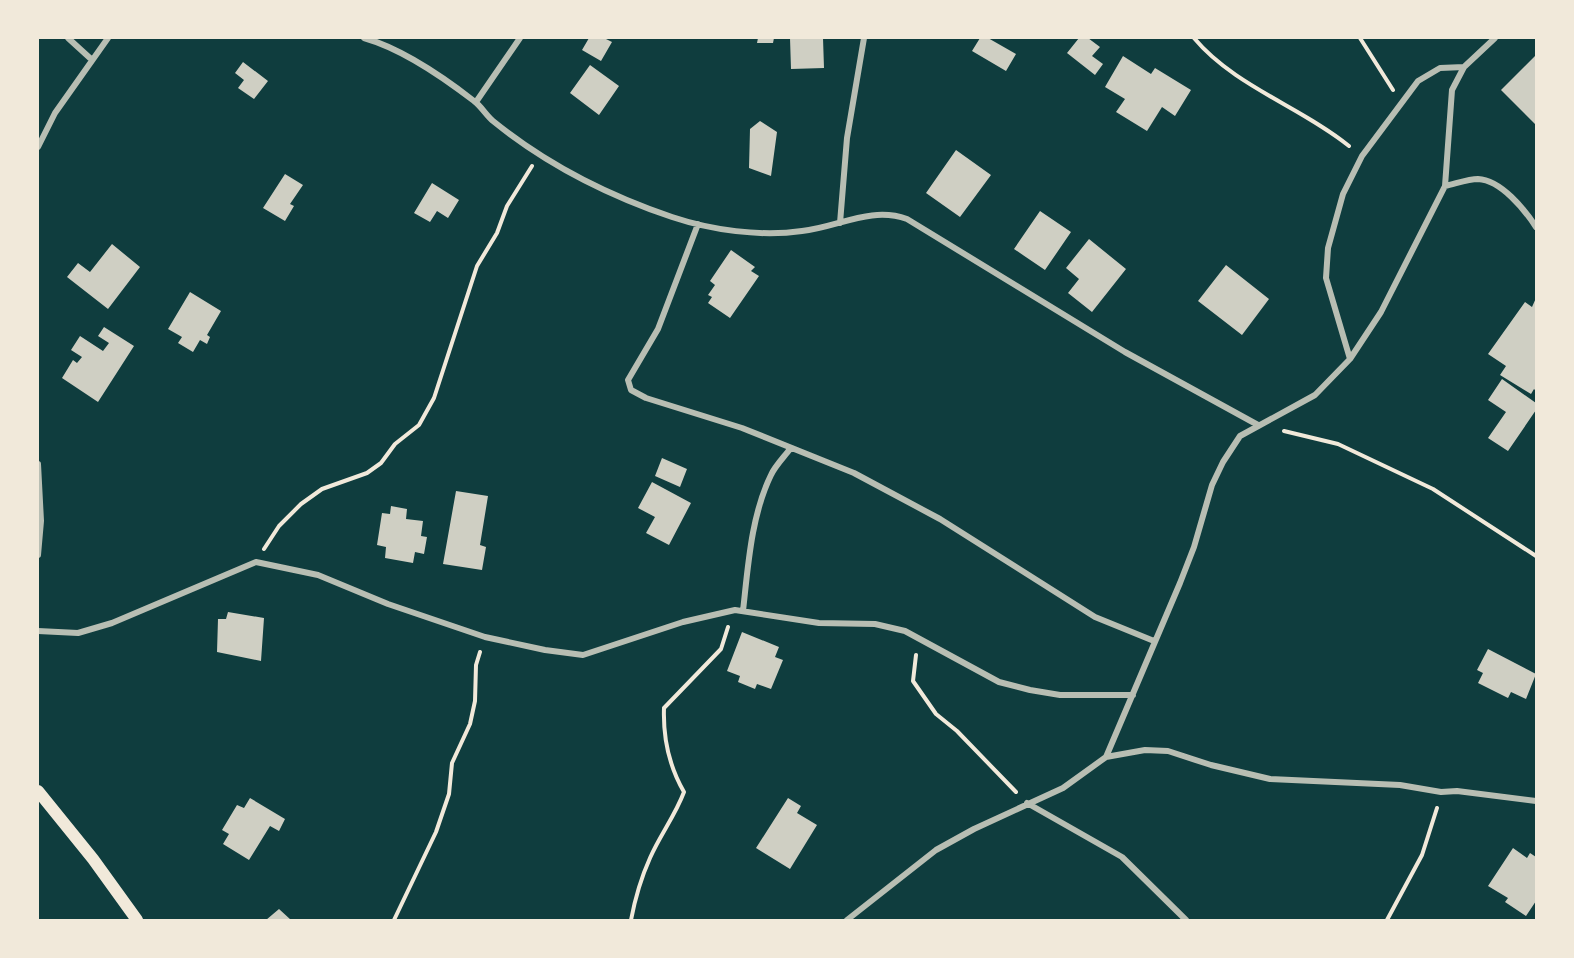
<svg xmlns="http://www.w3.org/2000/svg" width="1574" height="958" viewBox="0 0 1574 958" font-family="Karla,sans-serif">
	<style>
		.building { fill: #cfcfc3 }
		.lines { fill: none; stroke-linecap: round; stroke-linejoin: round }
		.path { stroke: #f1e9da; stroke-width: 4 }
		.minor { stroke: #b8beb3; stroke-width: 6 }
		.secondary { stroke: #f1e9da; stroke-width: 12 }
	</style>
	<rect width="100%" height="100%" fill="#0f3d3e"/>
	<path class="building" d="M589,38H604L612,42L601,61L582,50Z
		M758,38H774L773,43H757Z
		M790,38H823L824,68L791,69Z
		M980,38H988L1016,54L1006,71L972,51Z
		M1079,38H1088L1100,47L1092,56L1103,64L1095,75L1067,53Z
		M1123,56L1151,74L1155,68L1191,90L1175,116L1162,107L1147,131L1116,112L1125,99L1105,87Z
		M1535,56L1536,58V125L1501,90Z
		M243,62L268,81L254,99L238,88L244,80L235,73Z
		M590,65L619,86L599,115L570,93Z
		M760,121L777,132L771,176L749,168L750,129Z
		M956,150L991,175L960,217L926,193Z
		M285,174L303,185L290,204L294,206L285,221L263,208Z
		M432,183L459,200L448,218L437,211L430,222L414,213Z
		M1040,211L1071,232L1045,270L1014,249Z
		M1089,239L1126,269L1092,312L1068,293L1079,279L1066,268Z
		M112,244L140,267L108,309L67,277L78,263L90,272Z
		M731,250L755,267L751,271L759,276L730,318L708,303L712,297L708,295L715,285L710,281Z
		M1226,265L1269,299L1242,335L1198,301Z
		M190,292L221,311L207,335L210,337L207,344L200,340L193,352L178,343L182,337L168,329Z
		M1536,298V391L1534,389L1531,394L1500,375L1506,366L1488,354L1525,302L1532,307Z
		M104,327L134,346L98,402L62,378L73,360L77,363L82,357L71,350L80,336L103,351L109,343L98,336Z
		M1502,379L1536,403V410L1508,451L1488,438L1506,412L1488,400Z
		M662,458L687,469L680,487L655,476Z
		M652,482L691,503L669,545L646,533L655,517L638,508Z
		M456,491L488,496L480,545L486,547L482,570L443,564Z
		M391,506L407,509L406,519L423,521L421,536L427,537L424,554L415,552L413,563L385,558L386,547L377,545L382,513L390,514Z
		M228,612L264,618L261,661L217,652L218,619H226Z
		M742,632L779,647L775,657L783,660L771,689L757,684L755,689L738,682L740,676L727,671Z
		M1488,649L1536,674L1526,699L1511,692L1508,698L1478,683L1483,673L1477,670Z
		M250,798L285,819L279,831L270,826L249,860L223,844L229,834L222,830L237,805L244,808Z
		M788,798L801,806L797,813L817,825L790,869L756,848Z
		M1513,848L1527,858L1530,853L1536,857V901L1526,916L1505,902L1508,898L1488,886Z
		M279,909L291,920H266Z"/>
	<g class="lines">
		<path class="path" d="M1194,38C1234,86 1301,107 1349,146
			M1360,38L1393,90
			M1284,431L1338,444L1433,489L1536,556
			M264,549L279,526L301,504L322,489L367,473L381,463L395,444L419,425L434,398L477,266L497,233L507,206L532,166
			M916,655L913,681L936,714L957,731L1016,792
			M394,920L436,832L449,794L452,763L470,724L475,701L476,665L480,652
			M631,920C635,899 641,878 650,858C660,835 675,816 684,792C669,766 663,737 664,708L721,649L728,627
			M1387,920L1422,855L1437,808"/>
		<path class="minor" d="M68,38L91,59
			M364,38C403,49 443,77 474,101C481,106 486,115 493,121C546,164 607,195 672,217C711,230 760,237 802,231C838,227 871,206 907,219L1125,352L1258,425
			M476,102L520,38
			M38,147L55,113L108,38
			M1445,186C1455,184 1468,179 1478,179C1501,180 1525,210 1536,227
			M840,223L847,138L864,38
			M698,224L658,329L628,380L631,390L646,398L742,428L854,473L940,519L1095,617L1154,641
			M1350,359L1326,278L1328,248L1343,194L1362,156L1418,81L1440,68L1464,67
			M38,464L41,521L38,555
			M743,611C748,567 751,516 771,475C775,466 784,457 790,449
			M38,631L78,633L112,623L256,562L318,575L388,604L485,637L545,650L583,655L683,622L735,610L819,623L875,624L905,631L999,682L1030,690L1060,695H1133
			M1106,757L1145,750L1168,751L1211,765L1270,779L1400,785L1441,792L1457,791L1536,801
			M1027,803L1122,857L1186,920
			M847,920L936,850L974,829L1063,788L1106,757L1180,583L1194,547L1212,485L1223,462L1240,436L1315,395L1350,359L1381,312L1445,186L1452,90L1464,67L1495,38"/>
		<path class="secondary" d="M38,791L93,859L137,920"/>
	</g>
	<rect width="1574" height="958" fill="none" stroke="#f1e9da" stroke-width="78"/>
</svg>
